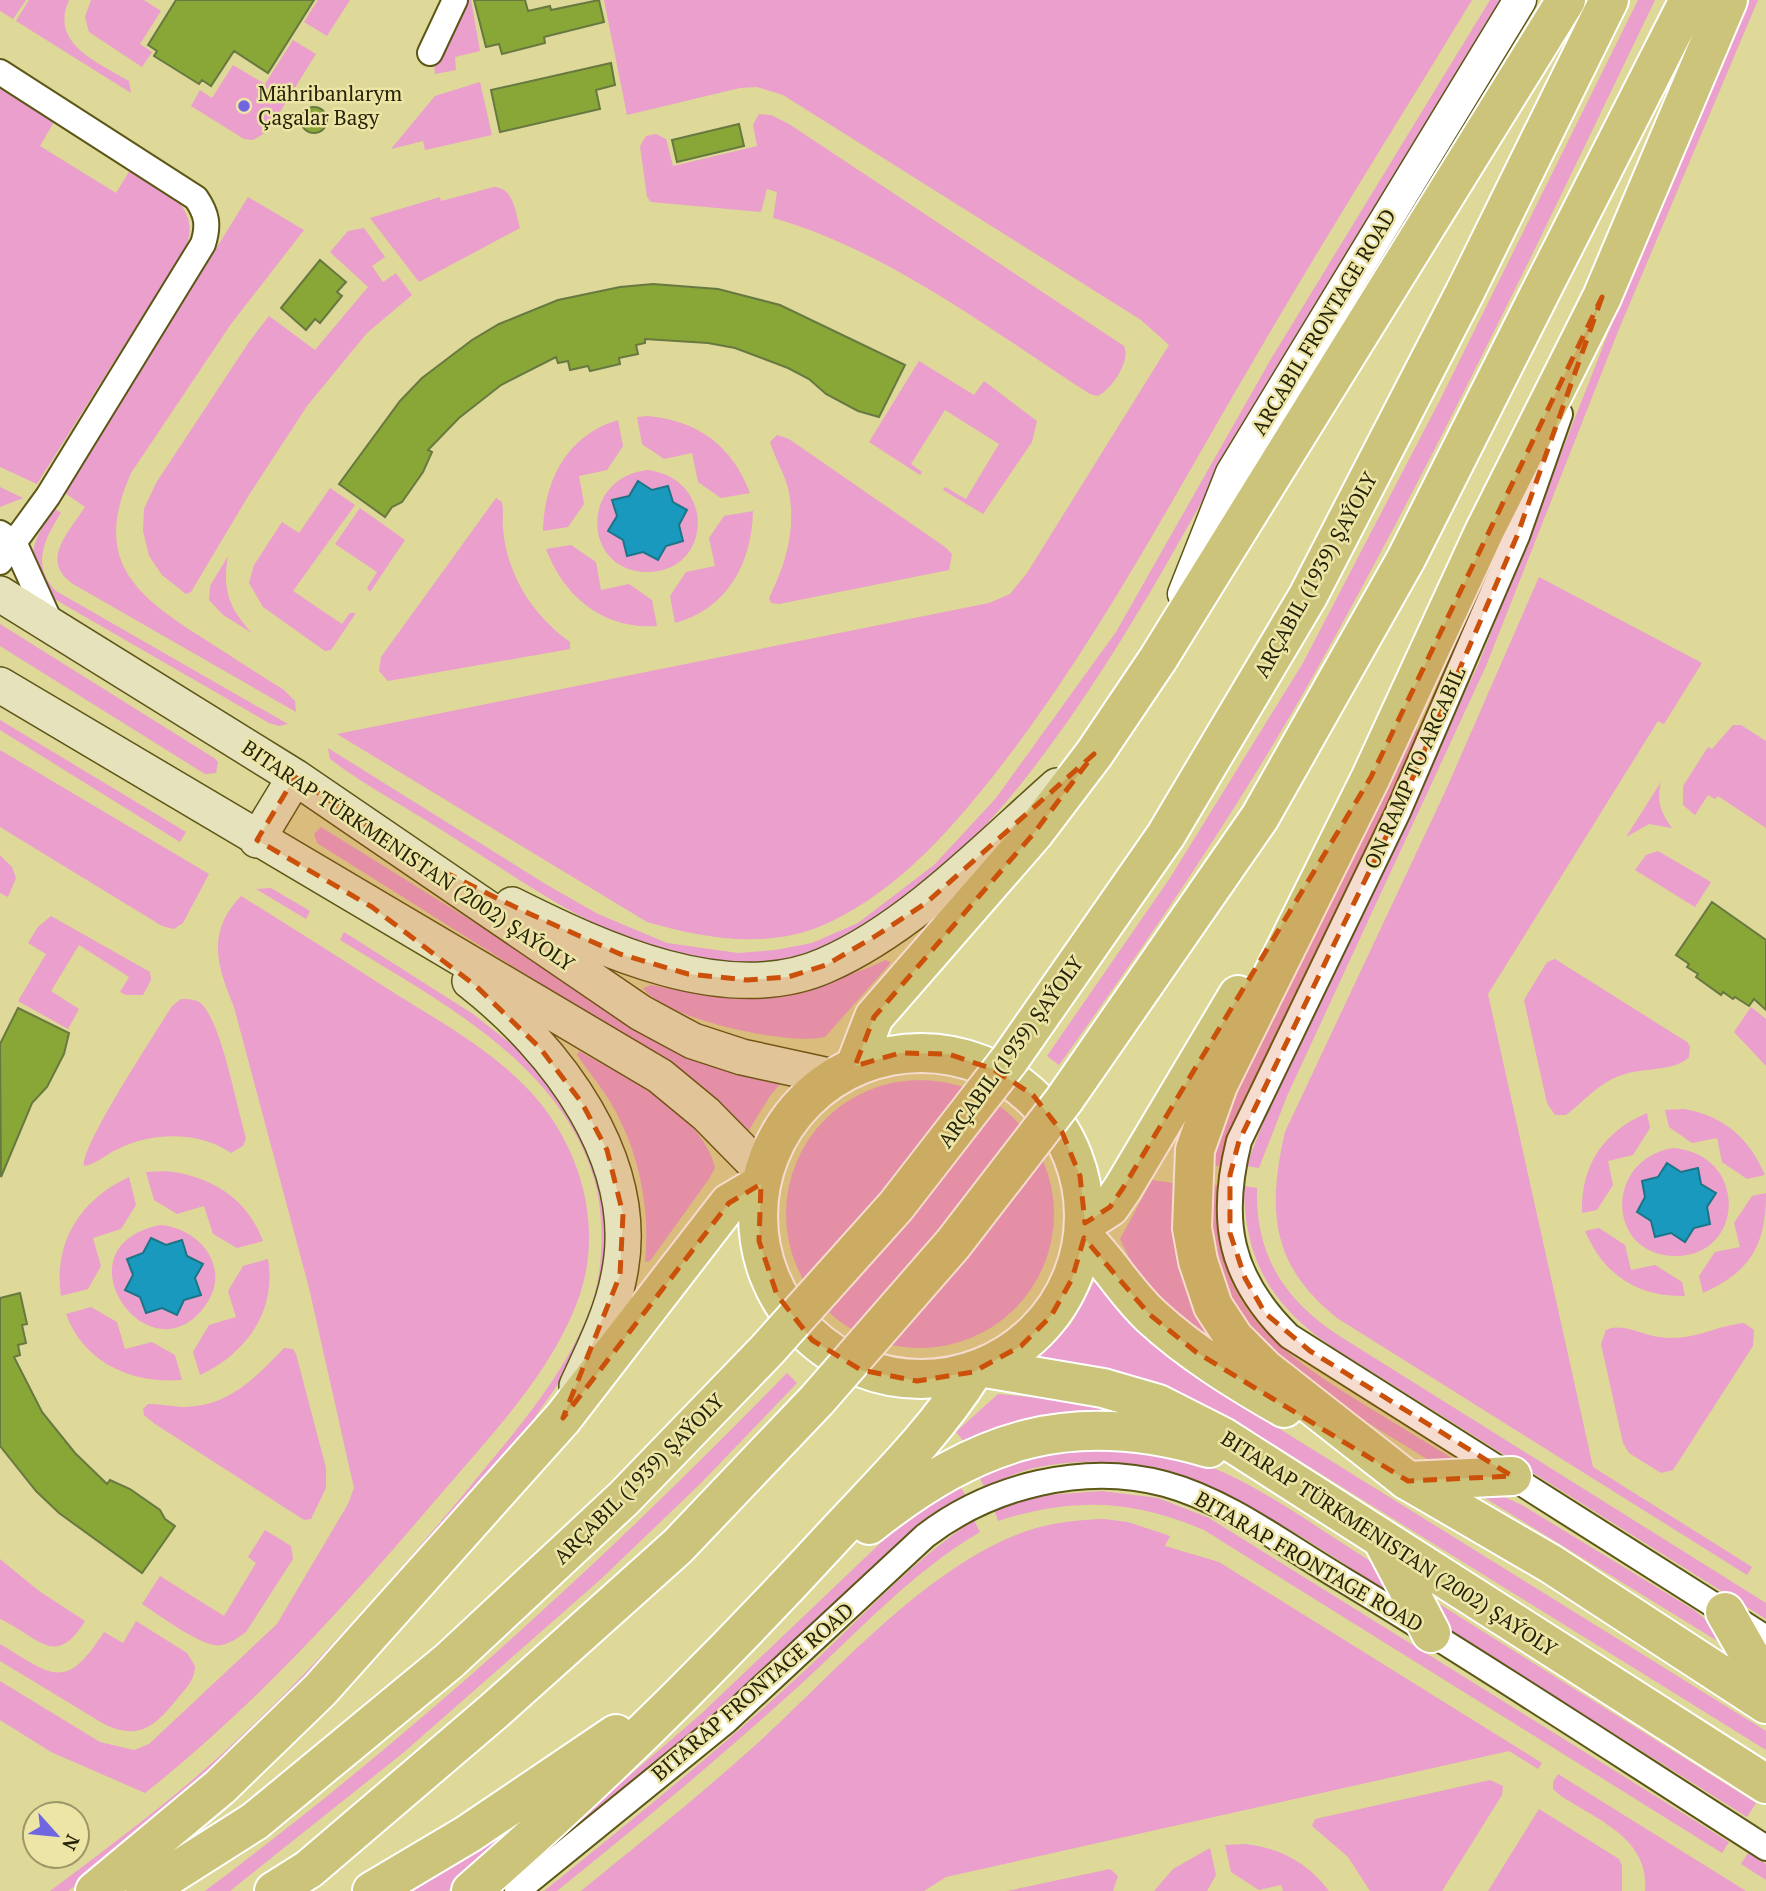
<svg xmlns="http://www.w3.org/2000/svg" width="1766" height="1891" viewBox="0 0 1766 1891" font-family="'PT Serif',serif">
	<style>
		.green { fill: #ea9fcc; fill-rule: evenodd }
		.water { fill: #1899bd; stroke: #1c7587; stroke-width: 2 }
		.building { fill: #89a736; stroke: #687841; stroke-width: 2 }
		.lines { fill: none; stroke-linecap: round; stroke-linejoin: round }
		.minor-casing { stroke: #5c5617; stroke-width: 28 }
		.tertiary-casing { stroke: #5c5617; stroke-width: 35 }
		.secondary-casing { stroke: #5c5617; stroke-width: 38 }
		.primary-casing { stroke: #fff; stroke-width: 42 }
		.minor { stroke: #fff; stroke-width: 24 }
		.tertiary { stroke: #fff; stroke-width: 32 }
		.secondary { stroke: #e6e2bc; stroke-width: 35 }
		.primary { stroke: #ccc47a; stroke-width: 38 }
		.primary-bridge-casing { stroke: #fff; stroke-width: 42; stroke-linecap: butt }
		.primary-bridge { stroke: #ccc47a; stroke-width: 38 }
		.marked { fill: #cb510b; fill-opacity: 0.2; stroke: #cb510b; stroke-width: 5; stroke-dasharray: 14 9; stroke-linejoin: round }
		.poi-dot { fill: #7066e0; stroke: #ece5a6; stroke-width: 2.5 }
		.labels { text-anchor: middle; stroke-width: 5; stroke-linejoin: round; paint-order: stroke }
		.poi-label { font-size: 21px; fill: #252208; stroke: #ece5a6; text-anchor: start }
		.street-label { font-size: 21px; fill: #252208; stroke: #ece5a6 }
	</style>
	<rect width="100%" height="100%" fill="#ded899"/>
	<path class="green" d="M0,0H26L13,19L0,11Z
		M29,0H69C49,44 98,62 129,81L131,93L16,21Z
		M91,0H144L161,11L140,44L152,52L142,67L89,32L85,17Z
		M318,0H350L327,36L304,22Z
		M464,0H471L480,51L455,57L456,70L435,74L433,55Z
		M604,0H1472C1400,119 1325,237 1255,358C1176,492 1105,628 1011,753C961,818 905,887 828,923C770,950 706,939 647,922L337,734L989,603L1010,594L1027,573L1169,345L1141,320L783,95L757,87L740,88L627,115Z
		M1490,0H1504C1428,123 1350,246 1276,370C1169,549 981,967 737,963C626,961 530,885 440,829C404,806 364,785 330,759L328,748L547,885L598,914L667,943L738,953L775,950L812,943L858,923L934,865L996,798L1116,632L1271,359Z
		M1638,0H1655C1547,225 1439,451 1317,669C1240,806 1151,937 1059,1065L1047,1056L1170,878L1303,663L1440,400Z
		M1750,0H1758L1619,329L1486,666L1287,1096L1259,1168L1246,1166L1276,1091L1479,663L1611,326Z
		M293,40L316,54L268,131L253,140L244,139L191,106L200,90L212,98L233,65L265,84Z
		M480,82L492,135L425,150L423,141L391,149L435,96Z
		M0,88L54,122L40,146L116,193L130,170C161,189 202,204 186,247L37,484L0,467Z
		M759,114L771,115L789,124L1124,346C1131,362 1111,389 1098,396L1090,394C992,331 885,249 773,218L777,192L767,189L761,212L651,202L647,197L640,146L646,136L656,134L666,139L673,166L757,146L753,125Z
		M494,187C514,188 515,211 520,228L419,282L370,218L440,197L441,201Z
		M248,197L304,230L231,324L131,473C94,556 129,591 198,635C226,653 255,672 284,690L295,701L296,712L73,584C39,561 69,532 85,507L65,493Z
		M364,228L385,257L372,266L383,282L396,273L412,295L367,333L307,406L247,498L191,592L186,594L162,575L149,556L143,531L144,509L156,483L249,342L269,316L315,350L368,287L330,252L348,231Z
		M919,361L974,395L984,381L1037,421L1032,442L983,514L943,490L945,487L966,499L999,444L945,410L911,464L922,472L920,475L869,442Z
		M648,416C699,421 732,446 750,493L721,498L698,482L692,453L664,459L642,444L637,417Z
		M618,420L623,446L607,470L579,476L584,504L568,527L543,531C544,481 567,435 618,420Z
		M777,435L789,439L945,547L952,554L949,570L779,604L771,603L769,598C786,563 797,528 788,488C784,473 775,458 770,442Z
		M648,470C717,479 712,573 647,572C582,572 579,477 648,470ZM617,516L643,552L609,531Z
		M0,487L23,498L0,507Z
		M330,488L355,505L293,591L342,624L350,613H356L331,650L325,651L263,607L249,583L254,565L282,522L299,533Z
		M496,498L502,502C504,511 502,520 503,529C507,575 533,616 570,642V649L388,681L379,671L381,657Z
		M54,508L61,513C44,539 31,566 56,591L288,724L279,726L269,723L51,597C26,555 28,550 54,508Z
		M360,508L405,540L370,592L367,588L377,572L335,544Z
		M753,511C752,562 728,609 675,623L670,596L686,572L715,566L709,538L724,516Z
		M571,545L596,562L601,590L629,584L652,600L657,626C604,630 564,597 546,549Z
		M228,556C222,590 229,608 252,633L223,615L209,600L210,586Z
		M1539,577L1702,663L1664,724L1658,721L1488,994L1593,1467L1752,1567L1747,1575L1337,1318C1271,1265 1267,1211 1285,1132L1445,792Z
		M0,624L214,758L218,762L216,773L205,774L0,646Z
		M0,720L186,832L180,842L0,730Z
		M1733,725H1741L1766,741V828L1718,796L1715,799L1708,795L1695,815L1683,805V786L1708,747L1712,749Z
		M1417,729L1420,736L1248,1090L1219,1166L1210,1165L1240,1087L1412,733Z
		M0,750L209,874L183,923L174,929L162,926L0,827Z
		M1661,782C1656,801 1661,813 1672,828L1649,824L1626,837Z
		M321,827L650,1032L789,1073L770,1096L743,1140L679,1071L317,843L314,834Z
		M1658,851L1711,882L1695,907L1635,870L1646,855Z
		M0,855L12,867L16,878L8,897L0,893Z
		M271,888L310,911L306,919L256,889Z
		M241,896C294,929 346,962 399,996C449,1027 503,1057 541,1104C584,1158 602,1231 579,1297C553,1370 495,1431 445,1489C352,1598 258,1704 145,1793L51,1752L0,1720V1681L100,1742L134,1750L149,1744L277,1624L348,1504L354,1488L309,1288L234,1007C217,966 206,932 241,896Z
		M51,916L150,972L151,980L143,995H126L120,992L129,977L79,945L51,991L79,1009L68,1029L18,1001L46,954L28,943L38,927Z
		M344,932L473,1014L515,1047L551,1083L585,1134L605,1188L610,1240L601,1299L572,1364L526,1430L329,1665L133,1843L68,1891H50C109,1847 168,1803 222,1754C312,1672 391,1581 469,1488C515,1431 570,1371 593,1300C603,1267 604,1224 597,1190C568,1066 439,1001 340,940Z
		M1555,959L1687,1042L1690,1046L1689,1057C1676,1071 1643,1068 1625,1074C1600,1081 1586,1100 1566,1115H1555L1547,1103L1524,1000L1547,962Z
		M886,960L890,962L889,965L825,1037C789,1046 664,1019 643,988L651,985C750,1005 793,1000 886,960Z
		M181,999C191,999 199,999 205,1008C224,1035 236,1104 246,1138L243,1146L231,1153C199,1131 152,1132 118,1149C106,1154 97,1164 84,1166C81,1145 157,1031 172,1006Z
		M1751,1007L1766,1019V1066L1734,1032Z
		M579,1051C624,1077 703,1113 715,1168L709,1179L650,1261L645,1262C650,1213 641,1162 619,1118C609,1096 591,1075 577,1055Z
		M786 1214a134 134 0 1 1 268 0a134 134 0 1 1-268 0Z
		M1684,1109C1724,1116 1749,1138 1765,1175L1747,1179L1722,1162L1717,1138L1692,1143L1669,1127L1665,1110Z
		M1647,1113L1650,1128L1633,1155L1608,1161L1613,1185L1597,1210L1582,1213C1581,1165 1603,1132 1647,1113Z
		M1673,1148C1749,1154 1745,1257 1675,1256C1607,1256 1603,1160 1673,1148Z
		M166,1171C211,1176 247,1198 263,1241L237,1248L213,1234L204,1206L177,1214L154,1200L146,1172Z
		M129,1177L136,1205L121,1229L93,1238L101,1266L88,1289L61,1296C53,1242 81,1199 129,1177Z
		M1152,1180L1173,1183C1172,1240 1180,1290 1209,1340L1167,1312L1136,1272L1120,1239Z
		M1205,1184L1217,1185C1209,1300 1272,1348 1360,1402C1393,1422 1427,1443 1460,1463L1427,1459L1308,1386L1257,1345L1219,1281Z
		M1244,1186L1257,1188C1255,1256 1285,1301 1341,1337L1766,1603V1619L1334,1348C1273,1308 1244,1261 1244,1186Z
		M1766,1193C1766,1245 1751,1271 1703,1293L1699,1276L1715,1252L1740,1247L1734,1223L1752,1196Z
		M160,1225C199,1228 231,1266 207,1303C152,1386 52,1247 160,1225Z
		M1599,1228L1625,1245L1631,1270L1655,1265L1682,1282L1685,1296C1637,1297 1604,1275 1585,1231Z
		M268,1259C277,1312 245,1354 200,1375L193,1352L209,1325L236,1317L228,1291L243,1266Z
		M1099,1273L1209,1385L1766,1731V1750L1255,1433L1199,1405L1031,1365L1071,1324Z
		M91,1307L117,1322L125,1349L152,1342L175,1355L182,1380C132,1384 84,1363 66,1314Z
		M1744,1323L1754,1330L1753,1346L1673,1470L1661,1473L1629,1453L1623,1443L1601,1344L1606,1330C1621,1322 1643,1335 1659,1337C1693,1342 1714,1326 1744,1323Z
		M284,1348L293,1349L296,1354L326,1468V1488L311,1519L304,1520L155,1424L144,1415L143,1409L148,1404C159,1404 170,1406 181,1407C228,1408 255,1378 284,1348Z
		M787,1373L797,1383L701,1483L601,1579L403,1753L230,1891H205C414,1735 605,1560 787,1373Z
		M998,1394L1063,1400L1110,1410L1109,1416L966,1444L956,1432Z
		M1073,1445C1105,1449 1161,1450 1190,1459C1253,1480 1311,1524 1367,1559L1374,1565L1392,1594C1282,1526 1171,1437 1034,1468C1017,1472 1000,1481 984,1487L977,1472Z
		M957,1482L965,1494L932,1514L900,1543L708,1724L506,1891H495L700,1715L891,1533Z
		M1102,1491L1158,1498L1209,1518L1729,1842L1722,1853L1204,1530C1132,1499 1072,1497 998,1521L994,1509L1046,1495Z
		M1480,1495L1502,1496L1522,1505L1694,1610L1711,1624L1724,1645Z
		M1104,1519L1128,1522L1170,1536L1165,1546L1219,1562L1542,1763L1538,1769L1509,1751L946,1877L924,1891H581C641,1842 703,1793 760,1741C834,1673 926,1568 1021,1533C1047,1523 1076,1520 1104,1519Z
		M974,1520L980,1532C912,1572 859,1631 801,1684C722,1756 640,1824 557,1891H544C631,1821 718,1751 800,1675C857,1623 909,1563 974,1520Z
		M265,1530L291,1546L293,1559L246,1632C239,1637 231,1643 222,1645C205,1650 158,1614 142,1604L160,1576L224,1616L256,1563L248,1557Z
		M0,1559L39,1591L85,1621C55,1670 38,1636 0,1619Z
		M1425,1595L1756,1803L1747,1817L1455,1634L1446,1627Z
		M136,1621L187,1653L195,1666C195,1680 186,1688 177,1699C155,1726 140,1741 104,1724L0,1661V1644C54,1677 66,1691 104,1632L123,1643Z
		M1558,1774L1746,1891H1645C1650,1839 1598,1820 1561,1796L1553,1789V1782Z
		M1490,1780L1503,1786L1502,1795L1442,1891H1370L1348,1857L1312,1826L1315,1819Z
		M1539,1809L1619,1859L1622,1866V1891H1488Z
		M523,1823L488,1859L448,1891H410Z
		M1245,1844C1280,1848 1307,1862 1329,1891H1283L1281,1885L1259,1890L1231,1872L1225,1845Z
		M1210,1848L1216,1875L1207,1891H1154L1173,1869Z
		M1748,1853L1766,1864V1880L1741,1864Z
		M1110,1869L1118,1876L1113,1891H1007Z"/>
	<path class="water" d="M638,481L652,490L668,486L673,502L687,510L679,525L683,541L666,546L658,560L643,552L627,556L623,540L608,531L617,516L612,500L629,496Z
		M1667,1163L1681,1172L1698,1168L1701,1184L1716,1193L1707,1207L1710,1224L1694,1228L1685,1242L1671,1233L1655,1237L1651,1221L1637,1212L1645,1197L1642,1181L1658,1177Z
		M151,1238L166,1245L182,1240L187,1256L203,1264L195,1278L201,1295L184,1300L177,1315L162,1308L146,1313L140,1297L125,1290L133,1275L127,1259L143,1253Z"/>
	<path class="building" d="M176,0H314L268,73L234,51L211,86L202,80L199,84L154,56L157,51L148,45Z
		M474,0H525L528,11L550,6L551,10L599,0L604,22L544,37L545,43L502,54L499,44L486,47Z
		M611,63L615,85L596,90L600,109L500,132L491,90Z
		M301 120a13 13 0 1 1 26 0a13 13 0 1 1-26 0Z
		M739,124L744,146L677,162L672,140Z
		M320,260L346,282L337,292L342,296L320,323L315,319L306,330L281,308Z
		M653,284L718,289L780,305L905,365L879,417L858,411L826,394L809,379L788,368L735,348L708,343L645,339V343L636,345L638,354L619,358L620,364L590,371L588,366L570,370L568,361L558,363L556,357L501,385L459,418L428,450L432,452L423,472L402,502L392,507L385,517L339,484L400,401L422,378L472,340L499,324L558,300L620,287Z
		M1712,902L1766,940V1010L1754,999L1749,1006L1735,997L1733,999L1723,992L1721,995L1696,977L1698,974L1687,967L1689,964L1676,955Z
		M18,1008L69,1033L64,1054L47,1087L32,1103L1,1177L0,1044Z
		M20,1293L27,1324L22,1325L26,1343L18,1345L20,1355L14,1357L42,1412L75,1453L107,1484L110,1480L130,1489L160,1510L165,1519L175,1526L142,1573L59,1513L36,1491L0,1446V1298Z"/>
	<g class="lines">
		<g class="minor-casing">
			<path id="minor" d="M430,53L455,0
				M0,72L196,198C207,214 209,225 203,244L48,496L0,562
				M1560,414L1517,536L1398,812L1239,1141C1219,1221 1229,1277 1289,1336L1766,1638
				M0,533L14,542L52,626
				M517,1891L725,1722L925,1536C990,1486 1084,1462 1165,1484C1228,1501 1286,1546 1342,1579C1485,1665 1625,1758 1766,1848"/>
		</g>
		<g class="tertiary-casing">
			<path id="tertiary" d="M1184,594L1232,473L1520,0"/>
		</g>
		<g class="secondary-casing">
			<path id="secondary" d="M0,594L295,777L641,1013L693,1041L742,1057L834,1077
				M0,685L660,1076L706,1114L764,1173
				M257,840L295,777
				M512,905C600,949 728,1009 826,965C911,928 988,847 1057,786
				M470,981C556,1048 643,1161 619,1276C612,1314 593,1351 577,1386"/>
		</g>
		<g class="primary-casing">
			<path id="primary" d="M1465,292L1609,0
				M1538,297L1689,0
				M758 1216a163 163 0 1 1 326 0a163 163 0 1 1-326 0Z
				M855,1066L874,1017L1034,833L1094,754L1158,659L1566,0
				M1085,1223L1110,1207L1123,1188L1238,995
				M1084,1238C1109,1262 1126,1293 1151,1316C1190,1352 1237,1381 1284,1408
				M985,1368L1103,1388L1158,1404L1223,1437L1766,1784
				M1512,1476L1408,1481L1265,1369L1234,1338L1213,1306L1198,1261L1192,1228L1195,1150L1218,1085L1371,777L1484,532L1602,297L1728,0
				M1405,1479L1551,1564L1766,1704
				M869,1525C979,1438 1072,1408 1209,1448
				M1384,1543L1431,1633
				M1725,1612L1766,1684
				M95,1891L220,1787L320,1690L563,1418L729,1203L761,1184
				M145,1891L255,1821
				M274,1891L309,1869
				M372,1891L468,1834L616,1734
				M471,1891C598,1781 718,1662 832,1538C881,1485 934,1434 973,1372"/>
		</g>
		<use href="#minor" class="minor"/>
		<use href="#tertiary" class="tertiary"/>
		<use href="#secondary" class="secondary"/>
		<use href="#primary" class="primary"/>
		<g class="primary-bridge-casing">
			<path id="primary-bridge" d="M255,1821L449,1661L624,1498L767,1350L896,1206L1010,1059L1166,835L1308,596L1465,292
				M309,1869L494,1711L678,1546L817,1400L953,1244L1064,1100L1260,817L1406,559L1538,297"/>
		</g>
		<use href="#primary-bridge" class="primary-bridge"/>
	</g>
	<path class="marked" d="M1602,297L1517,536L1398,812L1239,1141L1230,1175V1233L1245,1278L1265,1313L1310,1351L1512,1476L1408,1481L1196,1352L1149,1314L1084,1238L1072,1279L1051,1316L1021,1346L973,1372L917,1381L861,1370L812,1340L777,1295L759,1241L761,1184L729,1203L563,1418L620,1275L623,1214L607,1150L582,1103L540,1048L476,986L372,907L257,840L295,777L408,854L521,910L620,954L688,974L747,980L788,977L826,965L874,937L926,903L1094,754L1034,833L874,1017L855,1066L900,1053L948,1054L993,1069L1033,1095L1062,1132L1080,1176L1085,1223L1110,1207L1123,1188L1371,777Z"/>
	<circle class="poi-dot" cx="244" cy="106" r="7"/>
	<g class="labels">
		<g class="poi-label">
			<text x="258" y="101">Mähribanlarym<tspan x="258" dy="24">Çagalar Bagy</tspan></text>
		</g>
		<g class="street-label">
			<text transform="translate(1324 322) rotate(-59)" y="7">ARCABIL FRONTAGE ROAD</text>
			<text transform="translate(1316 575) rotate(-61)" y="7">ARÇABIL (1939) ŞAÝOLY</text>
			<text transform="translate(1415 768) rotate(-66)" y="7">ON RAMP TO ARCABIL</text>
			<text transform="translate(408 856) rotate(34)" y="7">BITARAP TÜRKMENISTAN (2002) ŞAÝOLY</text>
			<text transform="translate(1011 1052) rotate(-54)" y="7">ARÇABIL (1939) ŞAÝOLY</text>
			<text transform="translate(639 1479) rotate(-45)" y="7">ARÇABIL (1939) ŞAÝOLY</text>
			<text transform="translate(1389 1544) rotate(33)" y="7">BITARAP TÜRKMENISTAN (2002) ŞAÝOLY</text>
			<text transform="translate(1309 1562) rotate(30)" y="7">BITARAP FRONTAGE ROAD</text>
			<text transform="translate(753 1692) rotate(-41)" y="7">BITARAP FRONTAGE ROAD</text>
		</g>
	</g>
	<g transform="translate(56 1835) rotate(117)"><circle r="33" fill="#ece5a6" stroke="#9c9767" stroke-width="2"/>
	<path d="M0-5L12 26L0 18L-12 26Z" fill="#7066e0"/>
	<text y="-10" font-size="19" font-weight="bold" text-anchor="middle" fill="#252208">N</text>
	</g>
</svg>
